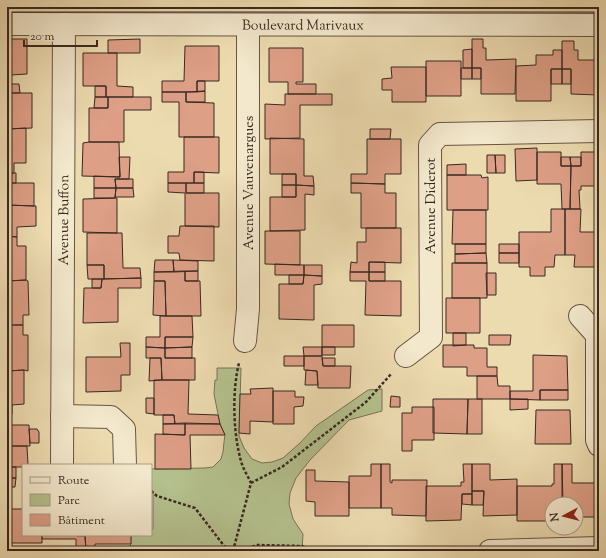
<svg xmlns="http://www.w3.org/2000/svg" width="606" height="558" viewBox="0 0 606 558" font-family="'Sorts Mill Goudy',serif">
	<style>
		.green { fill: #b4c18e; stroke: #767458 }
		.building { fill: #dd9f86; stroke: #392821 }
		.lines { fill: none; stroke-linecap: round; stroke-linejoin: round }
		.street-casing { stroke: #665545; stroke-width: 24 }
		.path { stroke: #392821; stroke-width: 2.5; stroke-dasharray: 3 2; stroke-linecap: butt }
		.street { stroke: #f3e8cc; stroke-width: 22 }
		.labels { text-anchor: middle; stroke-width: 3; stroke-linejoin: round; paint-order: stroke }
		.street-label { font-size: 14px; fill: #392821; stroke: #f3e8cc }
	</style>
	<rect width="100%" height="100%" fill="#eddbb0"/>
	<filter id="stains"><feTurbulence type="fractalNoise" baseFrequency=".005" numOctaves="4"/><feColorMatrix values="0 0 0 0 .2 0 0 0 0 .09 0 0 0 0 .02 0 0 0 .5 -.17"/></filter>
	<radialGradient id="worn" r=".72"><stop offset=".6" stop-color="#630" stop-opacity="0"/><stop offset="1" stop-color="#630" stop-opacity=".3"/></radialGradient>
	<path class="green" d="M120,7H599V12L120,10Z
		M217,368H241L239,436L244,448L252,459L262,463L272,462L283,458L300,443L316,426L368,390L382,389V411L349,420L310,460L296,478L290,493L289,504L293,519L303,534L302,551H130L131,535H151V529H153V491L151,489V469L205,468L213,467L221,459L223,452L224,442L225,435L220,424L214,394L215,380H217Z"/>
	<path class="building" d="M7,39H27V74L11,75V84H7Z
		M140,39V53H108V40Z
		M472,39H483V48H486V60L516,59L515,94H481V68H472Z
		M562,41H574V50H578V60H599V95L571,94V69H562Z
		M185,46H219V81H197V92H162V81H184Z
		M269,48H303V82H296V84H316V94H288V82H269Z
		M472,49V68H463V50Z
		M553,50H562V69H551V101H516V66L536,65V55H553Z
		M83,53H117V86L133,87V97H106V86H83Z
		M426,61H461V96H426Z
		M391,67H426V102H392V90H382V79L392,78Z
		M461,68H472V79H461Z
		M472,68H481V79H472Z
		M551,69H562V84H551Z
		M562,69H571V84H562Z
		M197,81H205V91L197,92Z
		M7,84H19L20,93H7Z
		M95,86H106V97H95Z
		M205,91V102H186V92Z
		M162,92H186V102L214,103V137H179V102H162Z
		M7,93H32V128L7,129Z
		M285,94H332V105H300V138L265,139V104L285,105Z
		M95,97H108V108H94Z
		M108,97H151V110H124V142H89V108H108Z
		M26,128V163H14V173H7V129Z
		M370,129H391L390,139H370Z
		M184,137H219V173L194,172V183H168V172H184Z
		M270,138L304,139V176H313L314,186L296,185V174H270Z
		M367,139H401V174H385V184L351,183V174H367Z
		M89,142H119L120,177L82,176L83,143Z
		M537,148V180L516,181L515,149Z
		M537,152H561V166H571L570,209H562L561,184H537Z
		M581,152H599V186H581V190H579L580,209H570L571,166H581Z
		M487,155H495L496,173H487Z
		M495,155H505V173H496Z
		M119,157H130L129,179H115L116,188H94V176L120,177Z
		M561,157H570L571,166H561Z
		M570,157H581V166H571Z
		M466,164V175H447V165Z
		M194,172H204V183H194Z
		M7,173H16V183H7Z
		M282,174H296V185H282Z
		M447,175H481L482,178L488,177V210H447Z
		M115,179H133V188H116Z
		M7,183H34V206L7,205Z
		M168,183H186V193H219V227L185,226V193L168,192Z
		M186,183H204V193H186Z
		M351,183L385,184V193H396V228H361V193H351Z
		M282,185H296V197H282Z
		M296,185L314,186V195L305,194V230L270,231V197H296Z
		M94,188H116L115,198H94Z
		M116,188H133L134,197H115Z
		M117,198V233L83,232V199Z
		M7,205L36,206V226L17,227V237L7,236Z
		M551,209H565V255H555L554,267H545V276H530V267H519V232H551Z
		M565,209H581L580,232H599V267H574L575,255H565Z
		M453,210H486V244H452Z
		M180,226H214V261L180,260L179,253H168V236H179Z
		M366,228H401V263L369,262V272H350L351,262L357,263V242H366Z
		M265,231H300V265L265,264Z
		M87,233H122L123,268H140L141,278L104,279V265H87Z
		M7,236L17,237V246H26V280L7,281Z
		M455,244H486V253L455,254Z
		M499,244H519V253H499Z
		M486,253L487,263H455V254Z
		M499,253H519V263H499Z
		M155,260H173L174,272H154Z
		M173,260L198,261V271L174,272Z
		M369,262H385V272H369Z
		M452,263H487V298H452Z
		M275,264L304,265V275H275Z
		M87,265H104V279H88Z
		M304,265H322V276L304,275Z
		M185,271V281H200L201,316H166L165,281H154V272Z
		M185,271H198V281H185Z
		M350,272H369V281H401V316L365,315L366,281H350Z
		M369,272H385V281H369Z
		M486,273H496V295H487Z
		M289,275H304L303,284H289Z
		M304,275L322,276V284L314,285V320L279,319V284H303Z
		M141,278V288H118V322L83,323L84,288H101L102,279Z
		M92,279H102L101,288H92Z
		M26,280L28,281L29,315H23V325H7V281Z
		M154,281H165L166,316L153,315Z
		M446,298H480V333H446Z
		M160,316H192L193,337H165V348L146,347V337H160Z
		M7,325H23V335H28V371L24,370L7,371Z
		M322,325H354V347H322Z
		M453,333H466V345L453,346Z
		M489,335H511L510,345H489Z
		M165,337H193L192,347L165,348Z
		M120,343H130V375H121V391L86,392V357H121Z
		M443,345H474V348H487V367H497V376H467V367H443Z
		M146,347L165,348V358H195V380H162L161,358H146Z
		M192,347V358H165V348Z
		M303,347H322V356H304Z
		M322,347H335V355H322Z
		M533,355L567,356L568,390H540V400L510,399V391H533Z
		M284,356H304V366H284Z
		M304,356H322L323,366H351L350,388H318L317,371L304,370Z
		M150,358H161L162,380L149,381Z
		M322,358H335V366H323Z
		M24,370V404L12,405V414H7V371Z
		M306,370L317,371L318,385H305Z
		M477,376H497L498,386H510V399H477Z
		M154,380H189L188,414L218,415L220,424H175L174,415H154Z
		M273,388V422L250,421V434L239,433L240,394H251L250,389Z
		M540,390H568V400H540Z
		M273,391H295V397H304L303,406L294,407V424H273Z
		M391,396L400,397V407H390Z
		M146,398H154V414L146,413Z
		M433,399H468L467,434L433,433Z
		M468,399H482V434H467Z
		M510,399H528V409L510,410Z
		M412,407H434V440H412V451H402V413H412Z
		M536,410H570L571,444H535Z
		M163,415H174L175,424H163Z
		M185,423L220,424L225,435H190L191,469H155V434L185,435Z
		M185,423V435L163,434V424Z
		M7,425H29L30,446H7Z
		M29,429H37L39,432V443H30Z
		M7,446H27L28,465H23V467H7Z
		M371,464H381V508H349V476H371Z
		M381,464H390V482L392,483V480H427L426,516L392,515V508H381Z
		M463,464H472V494H462L461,520L426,521V486H461V482H464Z
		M472,464H490V480L517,479V515L483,516L484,491H472Z
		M554,464H562L563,504H552V521H517V486H552V484H554Z
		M562,464H572V483H599V517H576V504H572V502L562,501Z
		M7,467H16V478H7Z
		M306,470H315V481L349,482V516H315V502L306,501Z
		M7,478H16L15,487H7Z
		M472,491H484L483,505H472Z
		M462,494H472V505L462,504Z
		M7,509H23V535H42V543H7Z
		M42,535H76L77,536H85L86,551H76V539H42Z
		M85,535H131V544H95V551H86Z"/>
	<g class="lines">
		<g class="street-casing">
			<g id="street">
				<path id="s1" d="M7,24L599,25"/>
				<path d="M580,316L597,335V440L599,445"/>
				<path d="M245,341L248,309V25"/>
				<path d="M406,356L431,337L430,145L440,134L599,131"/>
				<path d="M62,416L111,417L124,429L125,465"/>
				<path id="s2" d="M62,465L64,24"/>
				<path d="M490,551L599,548"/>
			</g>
		</g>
		<path class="path" d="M251,483L282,467L366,402L392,373
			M151,491L157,496L195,508L228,551
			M233,551L251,483C248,476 243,469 241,461C233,433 232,391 239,363
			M243,551L256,545L302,546L313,551"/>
		<use href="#street" class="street"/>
	</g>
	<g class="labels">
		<g class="street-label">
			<text dy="5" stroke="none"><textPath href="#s1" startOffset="296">Boulevard Marivaux</textPath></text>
			<text transform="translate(248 183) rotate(-90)" y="5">Avenue Vauvenargues</text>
			<text transform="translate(430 206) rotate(-90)" y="5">Avenue Diderot</text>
			<text dy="5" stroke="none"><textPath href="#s2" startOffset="245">Avenue Buffon</textPath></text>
		</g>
	</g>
	<rect width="606" height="558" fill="none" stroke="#eddbb0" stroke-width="24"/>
	<rect x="8" y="8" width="590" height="542" fill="none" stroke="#392821" stroke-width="2"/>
	<rect x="12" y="12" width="582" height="534" fill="none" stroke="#392821"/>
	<rect x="22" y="464" width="130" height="72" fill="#f3e8cc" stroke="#a99b88"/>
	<rect x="30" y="477" width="20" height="6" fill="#f3e8cc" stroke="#a99b88"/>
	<text x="58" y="484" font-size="12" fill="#392821">Route</text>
	<rect x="30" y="494" width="20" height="12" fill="#b4c18e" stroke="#a99b88"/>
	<text x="58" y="504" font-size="12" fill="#392821">Parc</text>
	<rect x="30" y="514" width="20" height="12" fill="#dd9f86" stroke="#a99b88"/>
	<text x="58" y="524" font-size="12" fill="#392821">Bâtiment</text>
	<g transform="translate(564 516) rotate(263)"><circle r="19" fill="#f3e8cc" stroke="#a99b88"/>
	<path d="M0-3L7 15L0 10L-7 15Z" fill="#8f2418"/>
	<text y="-6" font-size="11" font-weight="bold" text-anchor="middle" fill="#392821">N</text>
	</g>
	<path d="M24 40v6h73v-6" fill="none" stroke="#392821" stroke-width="2"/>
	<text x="30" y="40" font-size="12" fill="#392821" stroke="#f3e8cc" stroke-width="3" paint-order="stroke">20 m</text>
	<rect width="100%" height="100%" filter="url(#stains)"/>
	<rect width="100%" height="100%" fill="url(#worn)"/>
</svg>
